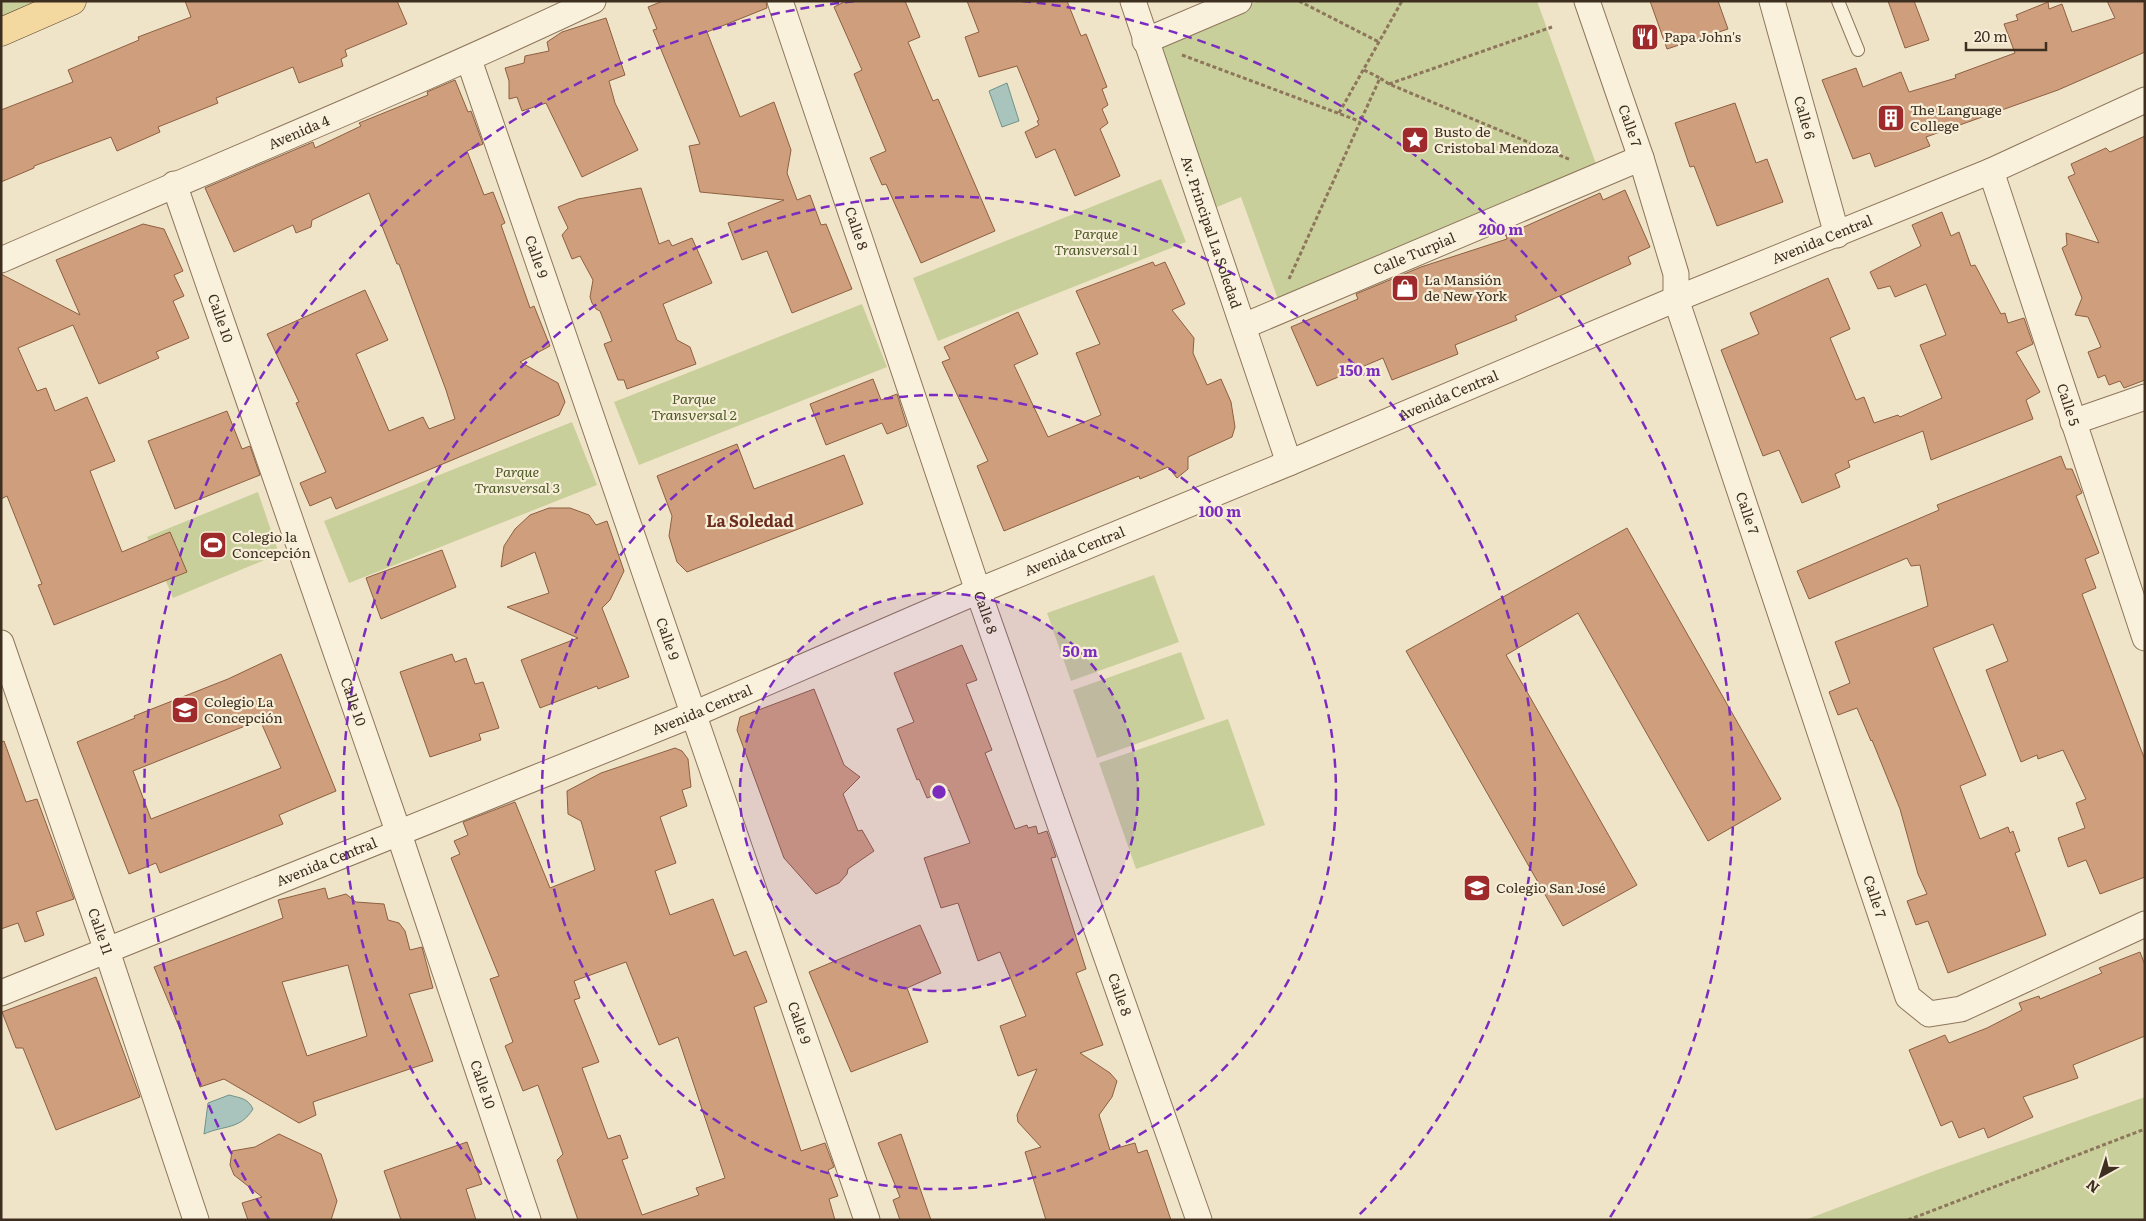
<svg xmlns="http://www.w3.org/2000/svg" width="2146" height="1221" viewBox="0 0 2146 1221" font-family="Literata,serif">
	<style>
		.green { fill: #c9cf9b }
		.water { fill: #a9c4bc; stroke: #6f938a }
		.building { fill: #cf9f7d; stroke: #8d5f41; fill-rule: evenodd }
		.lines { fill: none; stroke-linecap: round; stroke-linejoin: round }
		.lane-casing { stroke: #8d765c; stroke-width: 14 }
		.street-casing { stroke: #8d765c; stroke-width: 27 }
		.primary-casing { stroke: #5b4430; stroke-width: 29 }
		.path { stroke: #8d765c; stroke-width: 3; stroke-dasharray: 4 2.5; stroke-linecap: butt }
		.lane { stroke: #faf1dc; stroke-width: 12 }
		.street { stroke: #faf1dc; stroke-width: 25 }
		.primary { stroke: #f3d9a0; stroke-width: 28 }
		.ring { fill: none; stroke: #7b2cbf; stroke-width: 2.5; stroke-dasharray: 9 6 }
		.labels { text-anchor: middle; stroke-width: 4.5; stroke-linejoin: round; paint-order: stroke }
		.poi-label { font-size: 14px; fill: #3d2e20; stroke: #f7eed8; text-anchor: start }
		.street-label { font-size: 14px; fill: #3d2e20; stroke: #f7eed8 }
		.park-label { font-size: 14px; font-style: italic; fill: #4d5a26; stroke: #f7eed8 }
		.quarter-label { font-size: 16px; font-weight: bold; fill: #6b2e1e; stroke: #f7eed8 }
		.centre { fill: #7b2cbf; stroke: #f7eed8; stroke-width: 2.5 }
		.ring-label { font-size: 15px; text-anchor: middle; font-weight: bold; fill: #7b2cbf; stroke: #f7eed8; stroke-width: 4.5; stroke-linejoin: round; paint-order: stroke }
	</style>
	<rect width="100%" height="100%" fill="#f0e4c8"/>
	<path class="green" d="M1,1H65L1,29Z
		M1259,1H1537L1599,172L1279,302L1241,197L1210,210L1155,44Z
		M1161,179L1186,242L938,341L913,278Z
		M862,304L887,367L639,465L614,402Z
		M572,422L597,485L349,583L324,521Z
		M258,492L279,554L173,598L147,537Z
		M1154,575L1179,642L1071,681L1047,613Z
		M1181,652L1205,719L1097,758L1073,690Z
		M1228,719L1265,825L1136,869L1099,763Z
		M2145,1097V1220H1805L1934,1171Z"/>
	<path class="water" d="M1007,83L1019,121L1002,127L989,91Z
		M229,1095C240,1098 248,1098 253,1109C240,1130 224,1125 204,1134L208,1103Z"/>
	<path class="building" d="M185,1H397L407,24L345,50L347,56L341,59L343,66L299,83L293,67L216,98L218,103L158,127L160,132L117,151L111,137L34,166V168L1,182V110L73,82L68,70L139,40L138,37L191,17Z
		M663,1H766L767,8L707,32L740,117L774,102L791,150L787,173L797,200L810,195L821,225L826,224L852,289L792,313L767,251L742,260L728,223L784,200L700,192L689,146L700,144L653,30L657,29L648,7Z
		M846,1H905L920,37L908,42L933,101L938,99L995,231L921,263L886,184L882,185L870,158L886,151L854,74L862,70L834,7Z
		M967,1H1067L1081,36L1086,34L1107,87L1102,89L1108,105L1102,109L1108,123L1100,129L1120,176L1075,196L1055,149L1036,158L1025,132L1039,125L1037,121L1039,120L1017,66L979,77L965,37L979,32Z
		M1650,1H1718L1728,29L1667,49Z
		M1888,1H1914L1929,40L1905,48Z
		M2107,1H2145V52L2058,90L1926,137L1930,146L1875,167L1870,153L1853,159L1822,80L1856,68L1863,87L1901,72L1909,92L1956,78L1955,75L2015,53L2004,24L2018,20L2016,15L2048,2L2049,9L2062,4L2072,32L2115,18Z
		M606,18L625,75L609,81L615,103L638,150L582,177L546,103L522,111L517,97L509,99V81L505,68L524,63L525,56L549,51L547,42L562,32Z
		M455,80L468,112L471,111L483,144L467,151L484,195L493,192L505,223L501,225L530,308L534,306L550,346L520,362L558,383L565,402L559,415L336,509L331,497L310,506L300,483L326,472L296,403L299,402L267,334L365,290L388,340L356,354L389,431L423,417L429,429L455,419L446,390L399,264H397L369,193L312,220L311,227L296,233L293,225L234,252L205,188L313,142L315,148L361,126L359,123L428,95L427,92Z
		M1735,103L1756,163L1767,159L1783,202L1717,226L1694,166L1690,167L1675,123Z
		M2145,136V380L2124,388L2120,381L2109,385L2105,375L2098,378L2088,352L2101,347L2088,317L2075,315L2082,298L2062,248L2067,245L2066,233L2099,243L2068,177L2075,174L2071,164L2106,148L2110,152Z
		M641,188L659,244L669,240L672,246L692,238L712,283L663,304L677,340L690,347L696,364L627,389L624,380H618L604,344L612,341L600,311L596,309L592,303L590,297L593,280L580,256L572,259L562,235L568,228L558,207L578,199Z
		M1625,190L1650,247L1628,257L1631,264L1515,316L1517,320L1455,345L1458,354L1392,380L1383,358L1317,386L1291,327L1358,299L1356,294L1421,267L1507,239L1506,235L1600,193L1603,200Z
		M1942,212L1951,236L1959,232L1971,266L1975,265L2001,314L2005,313L2008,323L2024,318L2033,344L2016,352L2040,392L2026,400L2033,419L1931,460L1923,431L1848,461L1850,467L1835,474L1840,487L1802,503L1779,450L1763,456L1721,350L1759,334L1750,313L1828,278L1850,329L1830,338L1856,400L1864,397L1874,423L1898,415L1900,417L1942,398L1920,345L1946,335L1926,284L1895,297L1890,286L1878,289L1870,272L1921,246L1912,225Z
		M143,224L164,229L183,271L174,275L184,296L173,301L189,338L156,352L159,358L99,384L73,325L18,348L37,391L46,388L55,411L87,397L115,461L90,471L122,552L170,532L187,572L54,625L38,585L42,584L7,496L1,499V274L80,315L56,260Z
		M1153,262L1155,266L1165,262L1185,304L1172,310L1194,338L1193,353L1207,385L1221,379L1231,402L1235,427L1232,437L1188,457V469L1177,478L1168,467L1140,479L1139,476L1004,531L977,466L988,461L942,362L950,359L944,347L1018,312L1038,354L1014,365L1048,437L1101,415L1076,353L1100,344L1076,291Z
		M873,379L881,400L897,394L907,426L887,434L882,423L826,445L810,404Z
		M227,411L242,449L250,446L260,475L175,509L148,441Z
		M737,444L754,489L844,455L863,504L687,572L677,562L669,536L672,516L657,476Z
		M2061,456L2066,469H2072L2082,493L2076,496L2099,553L2085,559L2096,588L2082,594L2145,760V877L2100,894L2086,860L2068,867L2058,838L2085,828L2076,803L2086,799L2063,750L2038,759L2037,755L2021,762L1986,670L2008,661L1993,624L1933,648L1986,775L1960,786L1980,839L2008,827L2010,833L2013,831L2020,851L2015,853L2046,935L1948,973L1928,921L1916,925L1907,901L1927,894L1918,874L1900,809L1872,740L1871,741L1857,708L1838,715L1829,692L1850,683L1835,642L1928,606L1920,565L1911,566L1907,558L1809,599L1797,571L1939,510L1937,505Z
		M549,508H570L589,515L596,525L607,521L624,571L610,600L602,608L629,677L598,689L597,686L540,708L521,660L578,638L507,607L549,593L535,552L501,567L504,546L515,529L530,515Z
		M1627,528L1781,799L1708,841L1578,613L1506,655L1637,885L1563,926L1406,651Z
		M442,550L456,587L381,619L366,578Z
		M962,645L977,680L966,684L992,750L985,753L1015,829L1027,825L1028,828L1036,826L1038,834L1047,831L1056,857L1051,858L1086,969L1076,973L1103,1045L1080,1053L1110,1073L1117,1081L1112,1097L1099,1115L1110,1150L1135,1143L1138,1153L1147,1150L1171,1220H1046L1025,1152L1041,1147L1018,1122L1017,1115L1037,1069L1018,1076L1000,1026L1026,1016L1000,952L978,961L958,903L941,908L924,858L970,843L949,790L927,798L919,779L917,780L897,729L914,722L894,673Z
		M281,654L336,791L279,815L283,824L160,873L156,863L129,874L77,742L135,718L134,716L228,679ZM260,720L281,768L151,819L133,771Z
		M452,654L455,662L466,658L475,684L483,682L499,728L479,734L481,740L430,757L400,672Z
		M814,689L844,765L860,777L843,794L858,831L862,830L874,851L848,869L847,874L839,883L816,894L784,858L737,730L740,717Z
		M4,741L26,802L37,799L74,899L36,912L44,935L25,942L18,923L1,929V742Z
		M675,748L682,751L688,759L691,787L682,790L687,806L660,817L676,863L655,871L670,915L713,899L734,956L746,951L767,1002L754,1007L801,1151L825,1143L834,1167L828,1170L838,1196L829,1199L835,1220H578L557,1160L563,1154L538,1085L523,1091L505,1046L513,1042L490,979L499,976L451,858L460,854L454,841L468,835L463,822L515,802L550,888L595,870L581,821L568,814L567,791L601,773ZM626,962L659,1045L678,1037L725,1178L696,1188L699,1195L642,1215L622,1160L628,1158L620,1135L608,1139L582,1068L599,1062L574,1000L580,998L574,981Z
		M325,888L328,899L346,894L356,902L384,904L388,920L399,923L405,931L410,950L422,947L433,988L409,994L433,1061L313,1102L316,1115L299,1123L224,1079L200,1087L180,1029L154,967L283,918L278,900ZM348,965L367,1036L307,1056L282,982Z
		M920,925L941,973L907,988L928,1042L851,1072L809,972Z
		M2140,952L2145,965V1036L2073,1065L2078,1078L2023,1097L2033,1117L1988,1138L1984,1128L1959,1138L1952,1121L1941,1126L1909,1050L1945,1035L1949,1043L1987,1028L2022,1010L2019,1003L2039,996L2040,999L2102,973L2099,968Z
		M96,977L140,1097L56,1130L23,1048H16L2,1012Z
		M279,1134L321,1154L337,1201L331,1220H248L242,1203L262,1197L234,1175L230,1165L232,1151L255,1147Z
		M901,1134L931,1220H900L893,1200L900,1197L878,1143Z
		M467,1142L482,1184L466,1189L476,1220H401L384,1171Z"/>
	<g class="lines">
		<g class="lane-casing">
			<path id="lane" d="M1838,1L1858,50"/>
		</g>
		<g class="street-casing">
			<g id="street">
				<path id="s1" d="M780,1L978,591L1199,1220"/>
				<path id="s2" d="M1133,1L1289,463"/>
				<path id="s3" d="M1587,1L1641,158L1676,274V299L1908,997L1929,1014L1961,1009L2145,924"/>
				<path id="s4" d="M1772,1L1837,235"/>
				<path d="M1145,41L1239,1"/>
				<path id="s5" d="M469,60L867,1220"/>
				<path id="s6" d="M1991,171L2145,638"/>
				<path id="s7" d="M174,184L399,834L528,1220"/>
				<path id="s8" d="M1,260C198,174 398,93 593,1"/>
				<path id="s9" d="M1244,326L1641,158"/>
				<path d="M2073,422L2145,397"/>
				<path id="s10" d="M1,643L107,951L196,1220"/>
				<path id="s11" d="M1,993L694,714L978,591L1289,463L1676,299L1991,171L2145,100"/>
			</g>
		</g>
		<g class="primary-casing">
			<path id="primary" d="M1,32L72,1"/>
		</g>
		<path class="path" d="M1299,1L1379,42
			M1182,55L1359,121
			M1364,70L1380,78
			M1389,84L1552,27
			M1339,113L1402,1
			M1289,279L1380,78L1389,84L1571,160
			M1908,1220L2145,1129"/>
		<use href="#lane" class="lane"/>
		<use href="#street" class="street"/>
		<use href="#primary" class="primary"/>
	</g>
	<circle cx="939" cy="792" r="199" fill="#7b2cbf" fill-opacity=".12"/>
	<g class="ring">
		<circle cx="939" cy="792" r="199"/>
		<circle cx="939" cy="792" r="397"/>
		<path d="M521 1217A596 596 0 1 1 1357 1217"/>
		<path d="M269 1219A795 795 0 0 1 856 1M1022 1A795 795 0 0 1 1609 1219"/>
	</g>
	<defs>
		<g id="restaurant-square" transform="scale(1.4375)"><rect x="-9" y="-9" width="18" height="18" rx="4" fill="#9e2a2b" stroke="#f7eed8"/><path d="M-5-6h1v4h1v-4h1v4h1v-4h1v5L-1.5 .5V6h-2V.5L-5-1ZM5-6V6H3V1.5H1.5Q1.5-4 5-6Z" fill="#fff"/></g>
		<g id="building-square" transform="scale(1.4375)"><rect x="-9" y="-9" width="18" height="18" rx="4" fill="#9e2a2b" stroke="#f7eed8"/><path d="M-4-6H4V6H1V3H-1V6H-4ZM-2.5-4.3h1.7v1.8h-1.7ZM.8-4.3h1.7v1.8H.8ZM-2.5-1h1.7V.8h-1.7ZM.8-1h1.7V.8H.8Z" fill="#fff"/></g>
		<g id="sight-square" transform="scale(1.4375)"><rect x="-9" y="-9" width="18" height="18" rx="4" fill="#9e2a2b" stroke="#f7eed8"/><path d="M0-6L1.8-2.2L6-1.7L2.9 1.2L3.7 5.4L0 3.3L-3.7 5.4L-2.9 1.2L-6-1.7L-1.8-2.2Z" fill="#fff"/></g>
		<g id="shop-square" transform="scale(1.4375)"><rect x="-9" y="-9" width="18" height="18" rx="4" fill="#9e2a2b" stroke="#f7eed8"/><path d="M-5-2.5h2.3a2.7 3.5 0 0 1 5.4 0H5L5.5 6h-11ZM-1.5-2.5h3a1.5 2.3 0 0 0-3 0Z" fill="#fff"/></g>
		<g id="stadium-square" transform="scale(1.4375)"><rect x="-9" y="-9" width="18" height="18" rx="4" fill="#9e2a2b" stroke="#f7eed8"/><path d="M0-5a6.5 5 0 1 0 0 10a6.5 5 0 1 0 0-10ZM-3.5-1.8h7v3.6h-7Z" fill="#fff"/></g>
		<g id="school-square" transform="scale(1.4375)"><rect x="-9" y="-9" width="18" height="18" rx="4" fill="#9e2a2b" stroke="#f7eed8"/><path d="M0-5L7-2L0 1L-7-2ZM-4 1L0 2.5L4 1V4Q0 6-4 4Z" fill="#fff"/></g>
	</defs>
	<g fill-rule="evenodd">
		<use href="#restaurant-square" x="1645" y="37"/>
		<use href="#building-square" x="1891" y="118"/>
		<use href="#sight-square" x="1415" y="140"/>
		<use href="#shop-square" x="1405" y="288"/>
		<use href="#stadium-square" x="213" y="545"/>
		<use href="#school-square" x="185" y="710"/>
		<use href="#school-square" x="1477" y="888"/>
	</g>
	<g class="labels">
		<g class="poi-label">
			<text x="1664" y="42">Papa John's</text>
			<text x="1910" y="115">The Language<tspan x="1910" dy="16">College</tspan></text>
			<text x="1434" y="137">Busto de<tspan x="1434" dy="16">Cristobal Mendoza</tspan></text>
			<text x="1424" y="285">La Mansión<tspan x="1424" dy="16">de New York</tspan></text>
			<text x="232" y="542">Colegio la<tspan x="232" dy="16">Concepción</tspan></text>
			<text x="204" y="707">Colegio La<tspan x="204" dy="16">Concepción</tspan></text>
			<text x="1496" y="893">Colegio San José</text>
		</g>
		<g class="street-label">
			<text dy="5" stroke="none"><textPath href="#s4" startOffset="121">Calle 6</textPath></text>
			<text dy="5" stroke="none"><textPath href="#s3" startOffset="132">Calle 7</textPath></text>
			<text dy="5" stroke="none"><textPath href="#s8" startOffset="324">Avenida 4</textPath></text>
			<text dy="5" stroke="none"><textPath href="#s1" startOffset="240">Calle 8</textPath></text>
			<text dy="5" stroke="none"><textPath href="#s2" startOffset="244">Av. Principal La Soledad</textPath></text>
			<text dy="5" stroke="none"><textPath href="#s11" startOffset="1971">Avenida Central</textPath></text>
			<text dy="5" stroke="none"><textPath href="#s9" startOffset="185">Calle Turpial</textPath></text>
			<text dy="5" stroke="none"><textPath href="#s5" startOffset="208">Calle 9</textPath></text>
			<text dy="5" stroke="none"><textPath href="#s7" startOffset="142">Calle 10</textPath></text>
			<text dy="5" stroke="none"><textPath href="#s11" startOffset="1566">Avenida Central</textPath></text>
			<text dy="5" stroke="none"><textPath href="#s6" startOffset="246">Calle 5</textPath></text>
			<text dy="5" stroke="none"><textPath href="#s3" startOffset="538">Calle 7</textPath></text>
			<text dy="5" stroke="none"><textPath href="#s11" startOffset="1161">Avenida Central</textPath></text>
			<text dy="5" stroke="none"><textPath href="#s1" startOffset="645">Calle 8</textPath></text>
			<text dy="5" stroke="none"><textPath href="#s5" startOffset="612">Calle 9</textPath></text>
			<text dy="5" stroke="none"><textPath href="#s7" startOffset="548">Calle 10</textPath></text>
			<text dy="5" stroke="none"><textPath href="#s11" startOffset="756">Avenida Central</textPath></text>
			<text dy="5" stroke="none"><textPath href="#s11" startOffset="351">Avenida Central</textPath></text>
			<text dy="5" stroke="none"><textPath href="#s3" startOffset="942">Calle 7</textPath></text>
			<text dy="5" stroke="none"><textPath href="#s10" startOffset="305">Calle 11</textPath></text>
			<text dy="5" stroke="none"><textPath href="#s1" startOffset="1050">Calle 8</textPath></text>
			<text dy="5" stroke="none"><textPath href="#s5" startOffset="1018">Calle 9</textPath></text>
			<text dy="5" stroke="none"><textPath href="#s7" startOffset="952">Calle 10</textPath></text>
		</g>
		<g class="park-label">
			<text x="1096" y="239">Parque<tspan x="1096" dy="16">Transversal 1</tspan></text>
			<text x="694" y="404">Parque<tspan x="694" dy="16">Transversal 2</tspan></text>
			<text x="517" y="477">Parque<tspan x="517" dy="16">Transversal 3</tspan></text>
		</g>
		<g class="quarter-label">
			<text x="750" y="527">La Soledad</text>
		</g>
	</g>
	<circle cx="939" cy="792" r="8" class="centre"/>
	<g class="ring-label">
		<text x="1501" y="235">200 m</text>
		<text x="1360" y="376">150 m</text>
		<text x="1220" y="517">100 m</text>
		<text x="1080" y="657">50 m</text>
	</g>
	<rect width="2146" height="1221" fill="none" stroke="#3d2e20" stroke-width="5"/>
	<g transform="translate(2101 1176) rotate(219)" stroke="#f7eed8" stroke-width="4" paint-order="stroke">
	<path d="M0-4L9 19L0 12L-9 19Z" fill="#3d2e20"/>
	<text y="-8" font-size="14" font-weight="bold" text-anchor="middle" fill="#3d2e20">N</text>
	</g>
	<path d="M1966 42v8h80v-8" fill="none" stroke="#3d2e20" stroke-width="2.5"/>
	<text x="1974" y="42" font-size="15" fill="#3d2e20" stroke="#f7eed8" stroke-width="4" paint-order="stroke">20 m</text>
</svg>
